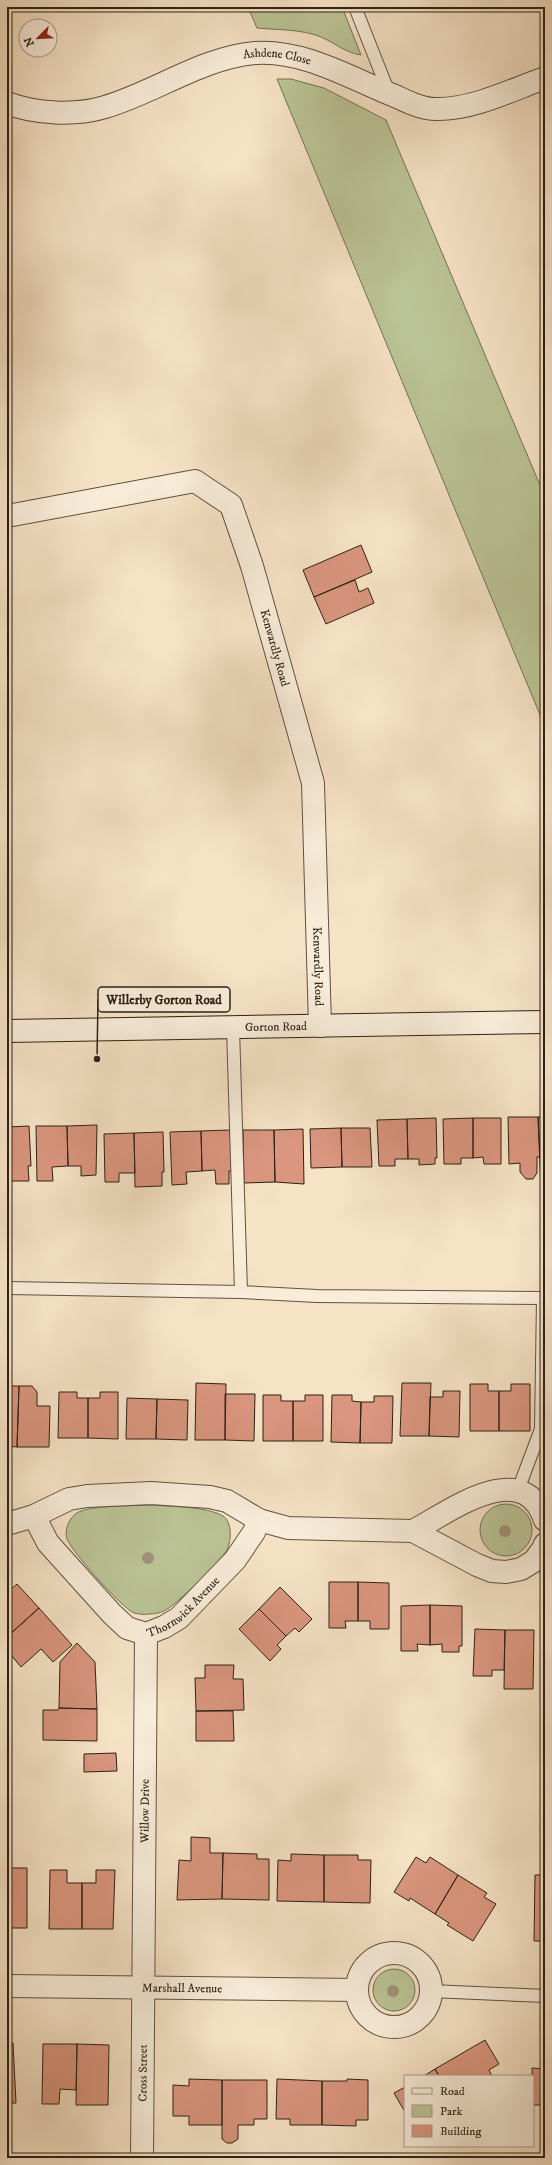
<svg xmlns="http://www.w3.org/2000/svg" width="552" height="2165" viewBox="0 0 552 2165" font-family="'IM FELL DW Pica',serif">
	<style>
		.green { fill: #bbc496; stroke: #747256 }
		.building { fill: #da967f; stroke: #2d2115 }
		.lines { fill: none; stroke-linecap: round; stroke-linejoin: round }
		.service-casing { stroke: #5f5241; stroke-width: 14 }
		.minor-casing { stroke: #5f5241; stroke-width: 24 }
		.secondary-casing { stroke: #2d2115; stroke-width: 24 }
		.service { stroke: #f9edda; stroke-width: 12 }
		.minor { stroke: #f9edda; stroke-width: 22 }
		.secondary { stroke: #f9edda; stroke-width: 22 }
		.tree { fill: #9f937a }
		.labels { text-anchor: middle; stroke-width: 4; stroke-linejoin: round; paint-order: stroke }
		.street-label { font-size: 12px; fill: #2d2115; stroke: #f9edda }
		.leader { fill: none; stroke: #2d2115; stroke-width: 1.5 }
		.callout-dot { fill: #2d2115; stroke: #f9edda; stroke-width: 1.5 }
		.callout { fill: #f9edda; stroke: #2d2115; stroke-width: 1.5 }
		.callout-label { font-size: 13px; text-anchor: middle; font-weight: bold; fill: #2d2115 }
	</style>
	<rect width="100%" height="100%" fill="#f6e3c6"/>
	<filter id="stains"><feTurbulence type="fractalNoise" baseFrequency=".005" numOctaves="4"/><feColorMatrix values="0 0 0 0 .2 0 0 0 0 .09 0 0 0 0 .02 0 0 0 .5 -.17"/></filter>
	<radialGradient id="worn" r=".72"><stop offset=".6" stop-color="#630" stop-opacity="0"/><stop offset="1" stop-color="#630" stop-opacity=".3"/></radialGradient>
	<path class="green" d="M248,7H342L361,55C346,53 335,43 321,37C301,29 278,30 257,28Z
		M277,79H291L324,88L386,120L545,497V727Z
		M480 1530a26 26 0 1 1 52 0a26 26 0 1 1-52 0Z
		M152,1505C172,1507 206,1506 223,1516C233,1523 231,1541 227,1550C222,1560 174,1607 164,1611C160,1613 154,1614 149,1614C145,1615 138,1614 134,1613C122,1608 72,1552 67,1539C64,1530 69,1518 77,1513C89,1505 135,1506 152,1505Z
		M373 1990a21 21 0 1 1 42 0a21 21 0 1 1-42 0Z"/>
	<path class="building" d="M361,545L372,572L314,597L303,570Z
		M355,580L359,592L368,588L374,603L326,624L314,597Z
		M508,1117H538L540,1157H537V1173L533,1179H526L520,1172V1163L509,1164Z
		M538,1117H545V1189H541Z
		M436,1118L437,1158H435V1164L419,1165V1159H408L407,1119Z
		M473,1118V1158H461V1164H444L443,1119Z
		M473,1118H501V1164H484L483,1157L473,1158Z
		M407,1119L408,1159H395V1166H379L377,1120Z
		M97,1125L96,1175L81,1176V1166H68L67,1126Z
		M29,1126L31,1166H28L29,1181H7V1127Z
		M36,1126H67L68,1166L52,1167L53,1181H37Z
		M341,1128H370L372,1167H342Z
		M341,1128L342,1167L311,1168L310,1129Z
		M303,1129L304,1184L275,1182L274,1130Z
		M230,1130L232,1171H229V1184H216L215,1170L202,1171L201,1131Z
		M243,1130H274L275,1182L244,1183Z
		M201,1131L202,1171L186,1172L187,1184L172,1185L170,1132Z
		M163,1132L164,1172H162V1186L135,1187L134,1133Z
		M134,1133L135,1173H119V1182H105L104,1134Z
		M196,1383L226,1384L225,1440H195Z
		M402,1383H431L429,1436H400Z
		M470,1384H488V1391H499V1431H470Z
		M511,1384H530V1431H499V1391H511Z
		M7,1386H19L17,1447L7,1446Z
		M19,1386H32L37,1392V1406H50L49,1447H17Z
		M443,1391H460L459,1437L429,1436L430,1397H443Z
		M59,1392H77V1398H88V1438H58Z
		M100,1392H118V1439L88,1438V1398H100Z
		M225,1394H255L254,1441L225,1440Z
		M263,1395H281V1401H293V1441H263Z
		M305,1395H323V1441H293V1401H305Z
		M332,1395H352V1401L361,1402L360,1443L331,1442Z
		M374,1396H393L392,1443H360L361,1402H374Z
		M127,1398L157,1399L156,1439H126Z
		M157,1399L188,1400L187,1440L156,1439Z
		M329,1582H358V1621H345L346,1628H329Z
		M358,1582L389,1583V1629H370V1621H358Z
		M17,1584L39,1608L10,1634L7,1630V1593Z
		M280,1587L312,1619L299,1632L295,1628L286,1636L259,1609Z
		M430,1605V1645L417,1644L418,1651H401V1606Z
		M430,1605L462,1606V1646H459V1652H442V1644L430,1645Z
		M39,1608L72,1645L53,1662L41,1649L21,1667L7,1650V1637Z
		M259,1609L286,1636L277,1645L281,1649L270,1661L239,1629Z
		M475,1629L505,1630L504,1670H492V1676H473Z
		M505,1630H534L533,1689H504Z
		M77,1643L95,1662L97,1709L59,1708L60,1662Z
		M205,1665H234L233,1679H243L244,1710L196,1711L195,1678H205Z
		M59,1708L97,1709V1741L43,1740V1710H58Z
		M196,1711H233L234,1741H196Z
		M116,1753L117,1771L84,1772V1754Z
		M191,1837L210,1838V1853H223L222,1899L177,1900L179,1860L191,1861Z
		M223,1853L257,1854V1859H269V1900L222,1899Z
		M291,1854L324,1855V1902L277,1901L278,1860L291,1861Z
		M324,1855H358V1860H371L370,1903L324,1902Z
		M416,1857L426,1863L430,1857L458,1875L435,1914L410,1898L409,1901L394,1892Z
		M9,1868H27V1928H7V1882H9Z
		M50,1870H67V1883H82V1929H49Z
		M96,1870H115L113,1929H82V1883H96Z
		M458,1875L487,1893L484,1897L496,1904L473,1941L447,1925L449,1923L435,1914Z
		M535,1875H545V1941H534Z
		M485,2040L499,2064L489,2070L492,2076H439L435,2069Z
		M7,2043H13L16,2103H7Z
		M43,2044H77L76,2090L60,2089L59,2104H42Z
		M77,2044L109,2045L108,2105H76Z
		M532,2068L545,2069V2105H533Z
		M435,2069L439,2076H424Z
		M189,2079L222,2080V2125H189V2116H173V2085L189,2086Z
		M277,2079L322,2081V2125H290V2119H276Z
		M347,2079L368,2080V2120H356V2126L322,2125V2081H347Z
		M222,2080H267V2119H254V2125H238V2139L232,2143H227L222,2139Z
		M405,2087V2112L394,2093Z"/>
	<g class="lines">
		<g class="service-casing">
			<path id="service" d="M355,7L389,93
				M233,1028L241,1292
				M7,1288L241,1292L317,1296L545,1298
				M518,1490L541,1429L543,1298
				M431,1991L545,1996"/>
		</g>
		<g class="minor-casing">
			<g id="minor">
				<path id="s1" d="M7,103C35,114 76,116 105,107C156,92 201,58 255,53C303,49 352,79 395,96C408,102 424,110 438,109C474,109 511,90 545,78"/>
				<path id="s2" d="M7,516L195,481L231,505L252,566L313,783L320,1026"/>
				<path id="s3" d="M34,1516L48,1543L112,1614L127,1628L146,1634L164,1627L179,1618L235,1560L254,1532L259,1520"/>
				<path d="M7,1524L34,1516L69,1499L87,1496L151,1493L210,1497L227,1501L259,1520L288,1528L413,1531L477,1565L492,1571L506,1572L521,1569L534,1561L543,1549L545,1544"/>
				<path d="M413,1531C449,1512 523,1455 545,1520"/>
				<circle cx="394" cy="1990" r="37"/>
				<path id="s4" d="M7,1986L357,1990"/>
				<path id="s5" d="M142,2158L146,1634"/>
			</g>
		</g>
		<g class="secondary-casing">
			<g id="secondary">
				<path id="s6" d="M7,1031L545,1022"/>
			</g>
		</g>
		<use href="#service" class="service"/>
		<use href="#minor" class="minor"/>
		<use href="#secondary" class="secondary"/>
	</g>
	<g class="tree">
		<circle cx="505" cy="1531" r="6"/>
		<circle cx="148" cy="1558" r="6"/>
		<circle cx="393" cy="1991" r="6"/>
	</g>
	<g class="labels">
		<g class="street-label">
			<text dy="4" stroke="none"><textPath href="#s1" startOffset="282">Ashdene Close</textPath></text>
			<text dy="4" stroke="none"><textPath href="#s2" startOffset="384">Kenwardly Road</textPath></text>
			<text dy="4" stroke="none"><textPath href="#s2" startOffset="708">Kenwardly Road</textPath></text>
			<text dy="4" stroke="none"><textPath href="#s6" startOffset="269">Gorton Road</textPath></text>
			<text dy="4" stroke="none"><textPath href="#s3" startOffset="213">Thornwick Avenue</textPath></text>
			<text dy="4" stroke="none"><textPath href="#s5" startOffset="347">Willow Drive</textPath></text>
			<text dy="4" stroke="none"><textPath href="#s4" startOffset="175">Marshall Avenue</textPath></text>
			<text dy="4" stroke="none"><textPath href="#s5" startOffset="85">Cross Street</textPath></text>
		</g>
	</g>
	<path class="leader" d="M97 1059L98 999"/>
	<circle class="callout-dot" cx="97" cy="1059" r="4"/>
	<rect class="callout" x="98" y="987" width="132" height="25" rx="4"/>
	<g class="callout-label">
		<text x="164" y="1004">Willerby Gorton Road</text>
	</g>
	<rect width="552" height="2165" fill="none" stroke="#f6e3c6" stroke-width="24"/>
	<rect x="8" y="8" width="536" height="2149" fill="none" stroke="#2d2115" stroke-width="2"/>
	<rect x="12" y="12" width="528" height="2141" fill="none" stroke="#2d2115"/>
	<rect x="404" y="2075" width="130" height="72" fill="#f9edda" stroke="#a79b8b"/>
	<rect x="412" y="2088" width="20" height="6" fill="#f9edda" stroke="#a79b8b"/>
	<text x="440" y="2095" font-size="12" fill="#2d2115">Road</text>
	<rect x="412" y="2105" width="20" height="12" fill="#bbc496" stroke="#a79b8b"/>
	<text x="440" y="2115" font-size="12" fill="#2d2115">Park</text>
	<rect x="412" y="2125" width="20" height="12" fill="#da967f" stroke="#a79b8b"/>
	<text x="440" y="2135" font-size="12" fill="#2d2115">Building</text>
	<g transform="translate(38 38) rotate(246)"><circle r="19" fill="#f9edda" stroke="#a79b8b"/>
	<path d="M0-3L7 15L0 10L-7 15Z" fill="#8f2418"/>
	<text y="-6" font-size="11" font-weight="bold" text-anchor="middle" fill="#2d2115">N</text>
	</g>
	<rect width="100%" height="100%" filter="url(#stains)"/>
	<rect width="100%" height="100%" fill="url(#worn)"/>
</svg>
